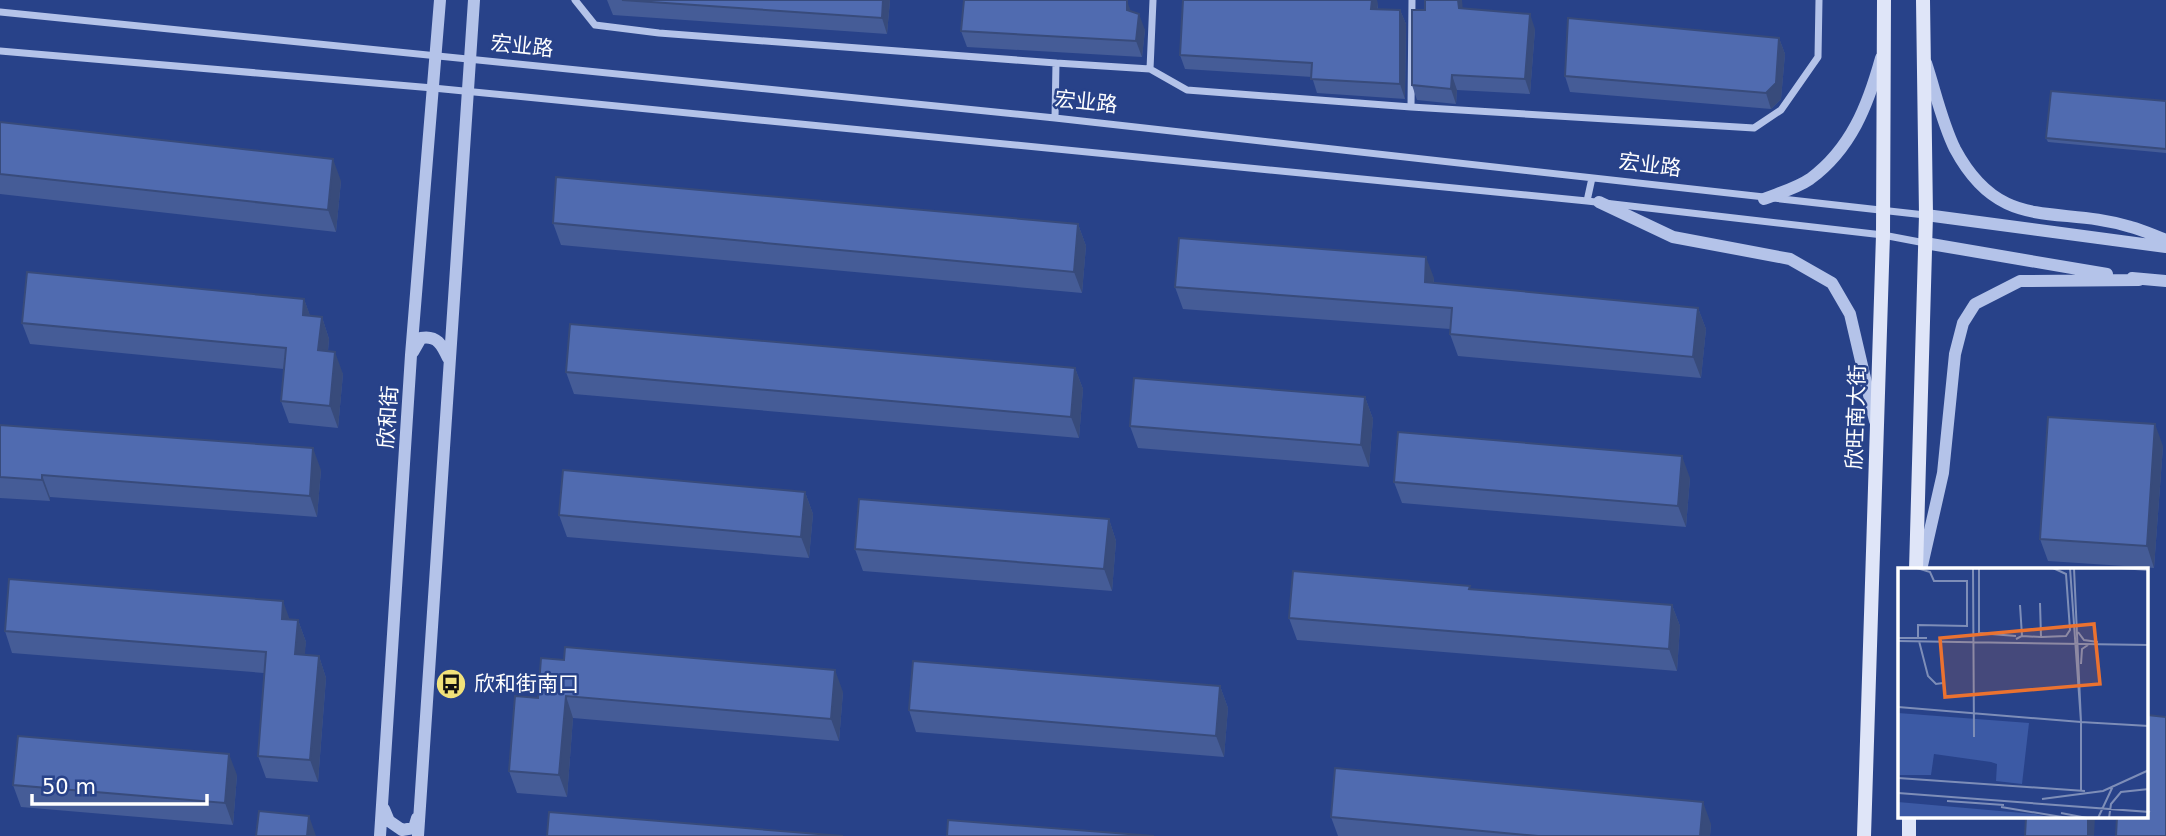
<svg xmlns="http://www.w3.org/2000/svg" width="2166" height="836" viewBox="0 0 2166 836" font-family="'DejaVu Sans','Noto Sans SC',sans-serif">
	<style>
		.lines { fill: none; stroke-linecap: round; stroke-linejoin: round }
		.minor { stroke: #b4c3e9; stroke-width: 7 }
		.tertiary { stroke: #b4c3e9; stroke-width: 12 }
		.secondary { stroke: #dfe5f8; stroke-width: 14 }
		.wall { fill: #455c97 }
		.shaded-wall { fill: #384b7b }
		.building { fill: #506bb0; stroke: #384b7b; stroke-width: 2 }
		.labels { text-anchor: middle; stroke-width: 5; stroke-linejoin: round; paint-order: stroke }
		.street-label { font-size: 21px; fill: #fff; stroke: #284289 }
		.poi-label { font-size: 21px; fill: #fff; stroke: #284289; text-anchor: start }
		.inset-road { fill: none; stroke: #7e8eb8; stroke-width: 2 }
		.view { fill: #eb7230; fill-opacity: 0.15; stroke: #eb7230; stroke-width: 3.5 }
		.inset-edge { fill: none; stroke: #fff; stroke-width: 3.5 }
	</style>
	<rect width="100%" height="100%" fill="#284289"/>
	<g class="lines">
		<path class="minor" d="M575,0L595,25L659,33L1056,63
			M0,12L1055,118L1925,215
			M0,51L433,88L1587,201L1883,235L1925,243
			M1150,69L1187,90L1411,107L1412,0
			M1411,107L1754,128L1781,110L1818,57L1819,0
			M1055,118L1056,63L1150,69L1153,0
			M1587,201L1592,178"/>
		<path class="tertiary" d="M1926,63C1935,90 1942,123 1955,149C2001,235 2057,204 2131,227C2143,230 2155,236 2166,240
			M1764,199C1779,193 1797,188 1810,179C1851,149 1868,105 1881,58
			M1599,202L1673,237L1790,259L1832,283L1850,314L1875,421
			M1926,215L2166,247
			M1925,243L2107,274
			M2132,278L2166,281
			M413,352L421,338C437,335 442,345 448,358
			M1921,570L1943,473L1955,354L1963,323L1975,304L2020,281L2139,280
			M384,809L389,821L402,830L414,828L417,818
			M380,836L411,355L440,0
			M418,836L474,0"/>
		<path class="secondary" d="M1916,570L1926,215L1923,0
			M1864,836L1883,235L1884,0
			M1909,836V817"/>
	</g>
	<path class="wall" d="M607,0H890L887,34L613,15Z
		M1378,4V9L1400,10L1406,24L1405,99L1317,93L1312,77L1185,69L1180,55Z
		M1463,9L1535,29L1530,94L1457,90L1456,104L1417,100L1412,85L1425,10Z
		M1131,12L1145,30L1142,57L967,47L961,31Z
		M1779,38L1785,54L1781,99L1771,109L1570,92L1565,76Z
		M2166,101V153L2048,142L2046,138Z
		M0,122L341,181L336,232L0,194Z
		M553,223L1078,224L1086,246L1082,293L561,245Z
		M1434,278V283L1698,308L1706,329L1701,378L1458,356L1450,334V329L1183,309L1175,287Z
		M304,299L310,316L322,317L329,339L328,351L343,374L338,428L289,423L281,401L284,369L30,344L22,323Z
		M1075,368L1083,389L1079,438L574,394L566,372Z
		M1365,397L1373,419L1369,467L1138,448L1130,426Z
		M0,425L321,470L317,517L50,497V501L0,498Z
		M2163,446L2154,568L2048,561L2040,539Z
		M1690,478L1686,527L1402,503L1394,482Z
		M805,492L813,514L809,558L567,537L559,515Z
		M1109,519L1116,541L1112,591L863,571L855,549Z
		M1471,589L1672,605L1680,626L1677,671L1297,640L1289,618Z
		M290,619L298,620L306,642L304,655L319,656L326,678L318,782L266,778L258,756L264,673L12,653L5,631Z
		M541,658L843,692L839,741L573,718L567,797L517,793L509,771L538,698Z
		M1220,686L1228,708L1224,757L916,732L909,710Z
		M237,775L233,825L21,807L13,785Z
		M1331,817L1711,824L1710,836H1338Z"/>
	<path class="shaded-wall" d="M883,0H890L887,34L882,18Z
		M1372,0H1377L1378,4L1376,23L1371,9Z
		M1458,0H1462L1464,23L1459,8Z
		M1127,1L1133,17L1127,10Z
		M1400,10L1406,24L1405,99L1400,84Z
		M1139,14L1145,30L1142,57L1136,41Z
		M1530,14L1535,29L1530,94L1525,79Z
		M1779,38L1785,54L1781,99L1771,109L1766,93Z
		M1452,75L1457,90L1456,104L1451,89Z
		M333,159L341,181L336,232L328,210Z
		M1078,224L1086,246L1082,293L1074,272Z
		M1426,257L1434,278L1432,304L1425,282Z
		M304,299L312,321L303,315Z
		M1698,308L1706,329L1701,378L1693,357Z
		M322,317L329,339L326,372L318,350Z
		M335,352L343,374L338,428L330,406Z
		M1075,368L1083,389L1079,438L1071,417Z
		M1365,397L1373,419L1369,467L1361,445Z
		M2155,424L2163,446L2154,568L2147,546Z
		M313,448L321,470L317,517L310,496Z
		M1682,456L1690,478L1686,527L1678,506Z
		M42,475L50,497V501L42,480Z
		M805,492L813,514L809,558L801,537Z
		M1109,519L1116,541L1112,591L1104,569Z
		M283,601L291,623L282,619Z
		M1672,605L1680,626L1677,671L1669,649Z
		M298,620L306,642L303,676L295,654Z
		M319,656L326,678L318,782L310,760Z
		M835,670L843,692L839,741L831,719Z
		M1220,686L1228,708L1224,757L1216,736Z
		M566,696L573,718L567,797L559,775Z
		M229,754L237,775L233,825L225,803Z
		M1703,802L1711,824L1710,836H1700Z
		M309,816L316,836H307Z
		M2088,817H2095L2094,836H2088Z"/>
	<path class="building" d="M622,0H883L882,18Z
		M964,0H1127V10L1139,14L1136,41L961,31Z
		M1183,0H1372L1371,9L1400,10V84L1311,79L1312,63L1180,55Z
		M1425,0H1458L1459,8L1530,14L1525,79L1452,75L1451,89L1412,85V10H1425Z
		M1568,18L1779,38L1776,83L1766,93L1565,76Z
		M2051,91L2166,101V149L2046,138Z
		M0,122L333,159L328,210L0,174Z
		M556,177L1078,224L1074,272L553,223Z
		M1179,238L1426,257L1425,282L1698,308L1693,357L1450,334L1452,308L1175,287Z
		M27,272L304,299L303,315L322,317L318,350L335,352L330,406L281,401L286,348L22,323Z
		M570,324L1075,368L1071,417L566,372Z
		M1134,378L1365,397L1361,445L1130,426Z
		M2048,417L2155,424L2147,546L2040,539Z
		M0,425L313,448L310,496L42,475V480L0,477Z
		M1398,432L1682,456L1678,506L1394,482Z
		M563,470L805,492L801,537L559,515Z
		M859,499L1109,519L1104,569L855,549Z
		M1293,571L1470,586L1469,589L1672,605L1669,649L1289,618Z
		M9,579L283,601L282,619L298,620L295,654L319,656L310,760L258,756L266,652L5,631Z
		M565,647L835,670L831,719L566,696L559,775L509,771L515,696L538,698L541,658L564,660Z
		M913,661L1220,686L1216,736L909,710Z
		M2147,715L2166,717V836H2116L2117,817H2147Z
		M18,736L229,754L225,803L13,785Z
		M1335,768L1703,802L1700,836H1538L1331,817Z
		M259,811L309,816L307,836H256Z
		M549,812L843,836H547Z
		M2026,817H2088V836H2025Z
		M948,820L1154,836H947Z"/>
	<defs>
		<g id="bus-disc" transform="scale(1.575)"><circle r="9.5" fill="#f1e27a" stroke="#284289"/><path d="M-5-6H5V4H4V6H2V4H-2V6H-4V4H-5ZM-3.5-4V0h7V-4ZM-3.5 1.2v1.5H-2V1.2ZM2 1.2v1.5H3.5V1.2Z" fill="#111"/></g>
	</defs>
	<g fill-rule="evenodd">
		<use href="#bus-disc" x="451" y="684"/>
	</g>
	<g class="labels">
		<g class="street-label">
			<text transform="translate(522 46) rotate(6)" y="7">宏业路</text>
			<text transform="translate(1086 102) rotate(6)" y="7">宏业路</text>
			<text transform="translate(1650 165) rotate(7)" y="7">宏业路</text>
			<text transform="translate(388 417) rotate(-86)" y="7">欣和街</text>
			<text transform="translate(1856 417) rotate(-88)" y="7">欣旺南大街</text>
		</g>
		<g class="poi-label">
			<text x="474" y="691">欣和街南口</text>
		</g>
	</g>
	<g transform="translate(1898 568)">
		<rect width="250" height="250" fill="#284289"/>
		<path d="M0,145L131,155L124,216L98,213L99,196L93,194L36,186L33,207H0ZM0,234L137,246L155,250H0Z" fill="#3c5aa5"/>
		<path class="inset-road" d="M19,0L32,4L36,13H69V58L20,57V70M75,0L76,169M81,0V65L118,68M172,0L183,154L176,0M223,0L251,2M180,64L186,72L200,74M124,68L143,69L142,35M143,69L168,68L172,62L168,6L155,0M0,70H29M118,71L124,68L122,37M0,73L251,77M21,73L30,108L38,116L45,115M183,96L184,81L190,77M0,139L183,154M0,210L187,223M183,223V154L251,158M0,225L251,244L248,250M144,231L205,223L251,202M49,233L106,237M103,239L170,250M163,245L189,250M200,250L215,218M211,250L213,236L223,224L251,221"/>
		<path class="view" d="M196,56L202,116L47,129L42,70Z"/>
		<rect width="250" height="250" class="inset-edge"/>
	</g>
	<path d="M32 794v10h175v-10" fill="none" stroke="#ffffff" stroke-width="3.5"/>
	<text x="42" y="794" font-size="21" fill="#ffffff" stroke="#284289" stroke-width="5" paint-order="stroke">50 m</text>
</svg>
